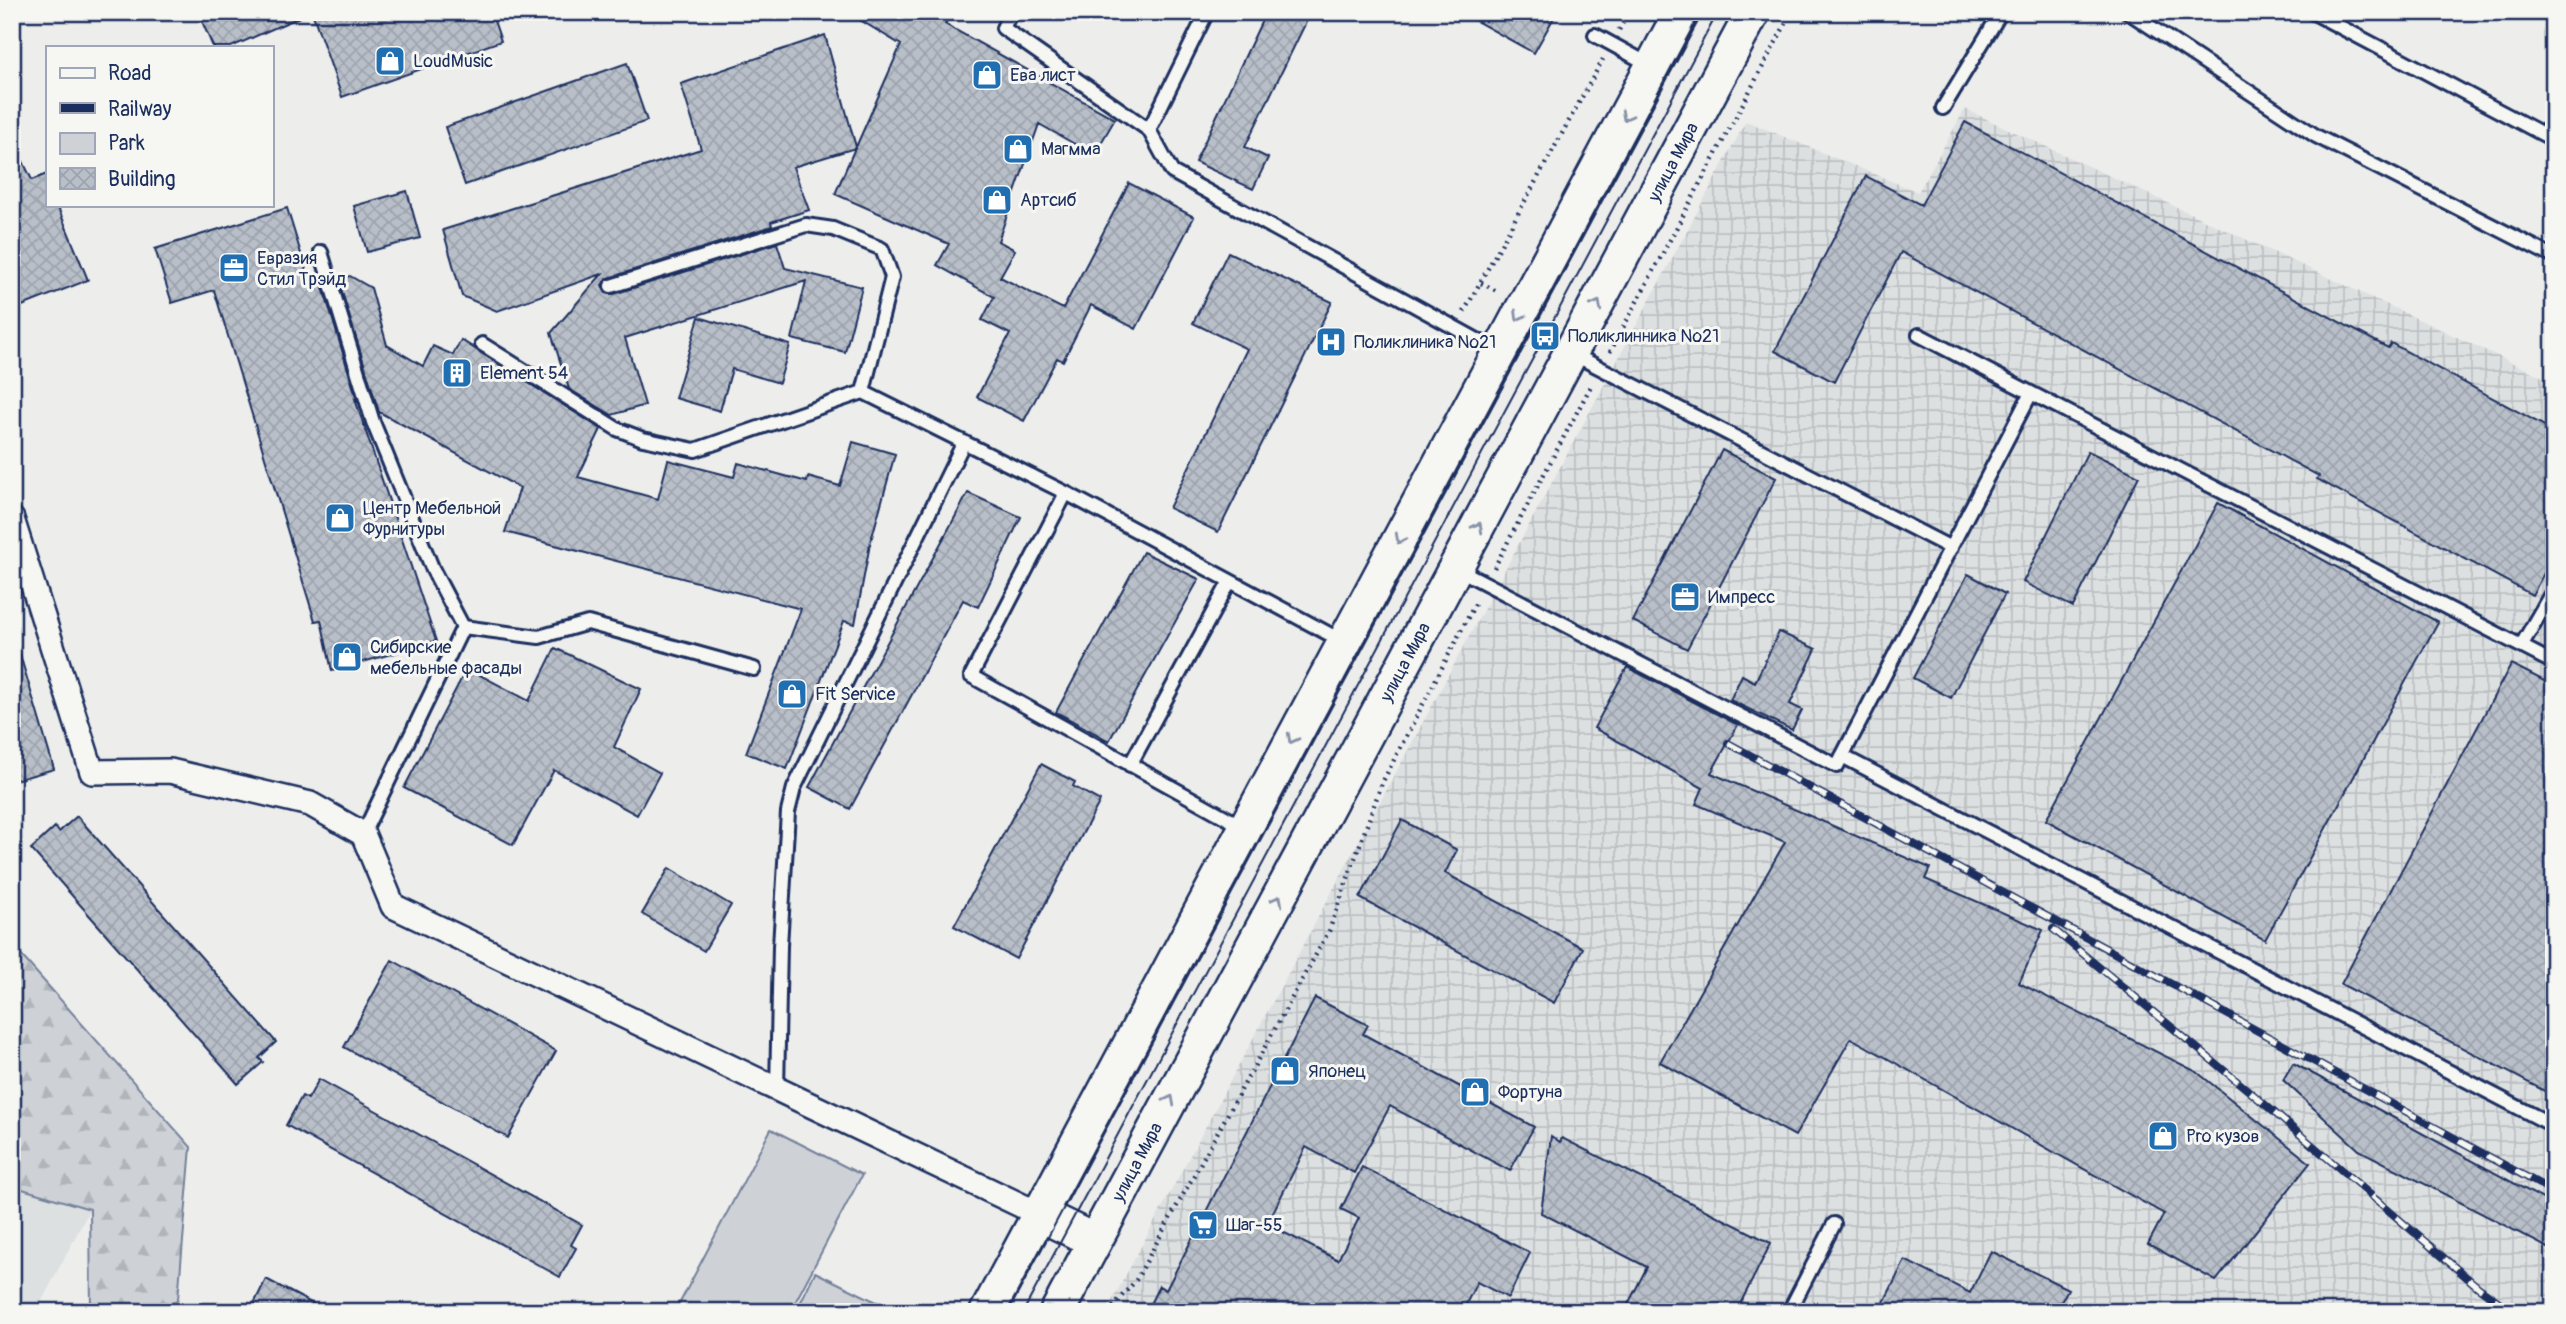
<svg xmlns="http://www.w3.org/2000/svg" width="2566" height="1324" viewBox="0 0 2566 1324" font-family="Pangolin,sans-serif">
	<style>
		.built { fill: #dde0e1 }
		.industrial { fill: url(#industrial-grid) }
		.green { fill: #ced2d7; stroke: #74809a; stroke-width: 2 }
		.forest { fill: url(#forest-firs); stroke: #74809a; stroke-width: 2 }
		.building { fill: url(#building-cross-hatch); stroke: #1b2f5e; stroke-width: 2 }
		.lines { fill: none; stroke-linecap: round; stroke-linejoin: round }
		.lane-casing { stroke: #1b2f5e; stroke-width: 18 }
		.street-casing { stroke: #1b2f5e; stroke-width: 28 }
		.secondary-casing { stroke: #1b2f5e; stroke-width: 38 }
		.path { stroke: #1b2f5e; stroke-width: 4.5; stroke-dasharray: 2 5; stroke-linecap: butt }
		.lane { stroke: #f6f6f2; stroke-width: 12 }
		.street { stroke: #f6f6f2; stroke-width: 23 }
		.secondary { stroke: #f6f6f2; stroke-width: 33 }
		.tram { stroke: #1b2f5e; stroke-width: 2 }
		.rail-casing { stroke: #1b2f5e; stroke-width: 8 }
		.rail { stroke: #f6f6f2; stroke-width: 5; stroke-dasharray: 16; stroke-linecap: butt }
		.oneway { stroke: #8892a8 }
		.labels { text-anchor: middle; stroke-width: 6; stroke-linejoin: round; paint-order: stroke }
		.poi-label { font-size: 18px; fill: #1b2f5e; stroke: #f6f6f2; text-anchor: start }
		.street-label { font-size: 18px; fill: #1b2f5e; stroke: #f6f6f2 }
	</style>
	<defs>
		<pattern id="industrial-grid" width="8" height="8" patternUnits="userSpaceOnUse" patternTransform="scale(1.75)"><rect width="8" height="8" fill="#dde0e1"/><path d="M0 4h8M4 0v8" fill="none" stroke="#bdc0c3"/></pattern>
		<pattern id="forest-firs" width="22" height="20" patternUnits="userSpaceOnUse" patternTransform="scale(1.75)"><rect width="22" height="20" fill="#ced2d7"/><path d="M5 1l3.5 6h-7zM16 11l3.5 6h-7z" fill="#b0b5bb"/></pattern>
		<pattern id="building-cross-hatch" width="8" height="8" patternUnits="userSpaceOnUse" patternTransform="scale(1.75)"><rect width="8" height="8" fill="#b9bfc8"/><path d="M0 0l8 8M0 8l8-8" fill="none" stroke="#9ea4ae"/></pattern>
	</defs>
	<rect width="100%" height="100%" fill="#edeeec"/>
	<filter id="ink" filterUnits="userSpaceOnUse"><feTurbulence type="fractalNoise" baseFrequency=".0143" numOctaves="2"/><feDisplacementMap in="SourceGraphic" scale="14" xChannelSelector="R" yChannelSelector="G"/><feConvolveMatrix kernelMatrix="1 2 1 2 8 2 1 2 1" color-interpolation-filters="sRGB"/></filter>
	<g filter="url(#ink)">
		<path class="built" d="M12,1186L90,1209L36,1312H12Z"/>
		<path class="industrial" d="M2523,12H2554V29Z
			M1965,109L2554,382V1312H1106L1746,121L1918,192Z"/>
		<path class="green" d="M771,1129L862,1175L790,1312H675Z
			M815,1272L897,1312H796Z"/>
		<path class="forest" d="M12,945L191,1147L178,1299L161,1312H91L90,1209L12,1186Z"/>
		<path class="building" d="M198,12H311L231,47H213Z
			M312,12H491L501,41L342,97Z
			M847,12H952L945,24L1115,119L1094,155L1039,124L998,241L1015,250L1000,277L1063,309L1129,183L1194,217L1136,329L1091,305L1063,361L1057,358L1024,421L977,397L1010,334L982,320L994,297L937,265L949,244L835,194L855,148L793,167L809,210L771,222L772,226L608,278L602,285L606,293L614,294L777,243L785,268L862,287L845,352L792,339L806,281L625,338L645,405L612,415L569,389L551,333L602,274L497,311L462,296L443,230L701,149L681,84L825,35L856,147L901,45Z
			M1266,12H1311L1245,147L1268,158L1253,189L1195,162Z
			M1460,12H1557L1534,53Z
			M627,63L647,121L465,185L445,127Z
			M1965,122L2388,348L2391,343L2554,431V555L2532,595L2317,479L2319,476L1901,252L1834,382L1775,351L1866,176L1921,205Z
			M12,139L32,180L47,174V205H57L88,280L12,310Z
			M407,191L420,238L367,252L354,206Z
			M287,208L310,283L315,281L317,285L322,284L357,400L355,399L436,641L332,671L321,620L315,621L214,290L172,303L155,249Z
			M1228,252L1332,302L1218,532L1169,508L1247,349L1193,323Z
			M350,276L371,288L387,345L423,366L433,346L453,355L461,340L601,429L578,477L658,499L668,460L734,477L738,463L807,482L808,477L840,486L853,442L895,454L870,544L855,624L844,621L787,769L746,753L801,609L505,532L520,488L379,412L338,279Z
			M699,317L790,345L779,383L732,369L720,411L675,398Z
			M1722,450L1776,478L1687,649L1633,621Z
			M2088,451L2139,476L2073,607L2023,582Z
			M968,493L1021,517L978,607L963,600L850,809L809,787Z
			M2218,503L2438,622L2265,940L2046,820Z
			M1143,552L1199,579L1109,741L1056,712Z
			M1968,574L2005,594L1951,698L1913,678Z
			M1779,632L1816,649L1790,704L1802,710L1792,730L1730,700L1742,675L1755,682Z
			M18,648L54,769L12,781V649Z
			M555,648L641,689L614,747L660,773L637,815L554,770L513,845L404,788L467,668L529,701Z
			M2511,664L2554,686V1096L2341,984Z
			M1627,667L1738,725L1711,773L1930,868L1925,879L2043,930L2019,983L2197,1072L2310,1163L2216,1281L2148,1244L2164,1214L1851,1038L1795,1136L1660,1062L1785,842L1696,804L1703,788L1594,728Z
			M1041,764L1075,782L1073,786L1100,801L1016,959L954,926Z
			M77,816L276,1042L259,1058L263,1062L238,1084L31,849L55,827L59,832Z
			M1402,820L1457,850L1445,873L1583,948L1554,1003L1360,898Z
			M669,868L731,905L704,951L642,914Z
			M392,960L556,1051L508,1138L344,1047Z
			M1315,998L1368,1025L1363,1034L1534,1127L1510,1171L1390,1106L1354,1173L1306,1147L1267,1224L1338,1260L1359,1218L1341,1209L1362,1167L1530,1253L1508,1298L1477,1282L1462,1312H1146L1159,1286L1166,1290Z
			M2293,1063L2554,1205V1251L2359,1150L2283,1080Z
			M319,1079L582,1225L571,1245L576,1248L560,1277L286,1125L302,1096L308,1099Z
			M1551,1136L1560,1142L1562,1138L1771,1243L1736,1312H1624L1647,1267L1541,1213Z
			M1991,1251L2068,1289L2056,1312H1879L1905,1260L1970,1293Z
			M266,1279L328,1312H250Z"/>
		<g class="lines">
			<g class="lane-casing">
				<path id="lane" d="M1011,12L1003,28L1149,130
					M1207,12L1149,130L1172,172L1499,352
					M2128,12L2316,136L2554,257
					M2312,12L2554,140
					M1595,35L1650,65
					M1943,108L2001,12
					M321,252L373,422L433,570L463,627
					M611,286L806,225L833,229L882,249L892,277L863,392L1066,493
					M1919,335L2031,393
					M482,344L617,429L643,439L695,450L863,392
					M1571,353L1951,548
					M1456,568L1837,766L2031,393L2554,663
					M2521,646L2554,589
					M1842,756L2554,1126
					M1130,765L1230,581
					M1245,828L971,676L1066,493L1344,642
					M363,834L463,627L539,637L588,623L754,669
					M777,1089L780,946L788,812L794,788L964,442
					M1789,1312L1834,1224"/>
			</g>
			<g class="street-casing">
				<path id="street" d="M12,519L92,772L170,771L310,804L363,834L393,906L1039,1214"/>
			</g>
			<g class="secondary-casing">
				<path id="secondary" d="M1039,1214L1095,1241
					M987,1312L1681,12
					M1057,1312L1753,12"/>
			</g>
			<path class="path" d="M1619,30L1629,12
				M1481,283L1499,292
				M1464,312L1603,59
				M1610,352L1792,12
				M1494,568L1592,384
				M1108,1312L1136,1280L1329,931L1382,783L1477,600"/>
			<use href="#lane" class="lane"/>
			<use href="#street" class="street"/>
			<use href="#secondary" class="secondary"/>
			<path class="tram" d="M1008,1312L1703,12
				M1023,1312L1718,12"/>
			<g class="rail-casing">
				<path id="rail" d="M1728,743L2554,1192
					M2053,929L2255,1096L2478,1287L2513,1312"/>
			</g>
			<use href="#rail" class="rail"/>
		</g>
		<defs><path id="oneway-chevron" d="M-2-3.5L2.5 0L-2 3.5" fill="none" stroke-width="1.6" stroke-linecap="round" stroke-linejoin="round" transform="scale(1.75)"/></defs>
		<g class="oneway">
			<use href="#oneway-chevron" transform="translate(1626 116) rotate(118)"/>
			<use href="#oneway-chevron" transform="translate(1597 305) rotate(-62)"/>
			<use href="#oneway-chevron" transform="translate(1519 316) rotate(119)"/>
			<use href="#oneway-chevron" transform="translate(1478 527) rotate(-62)"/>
			<use href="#oneway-chevron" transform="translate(1400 539) rotate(118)"/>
			<use href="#oneway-chevron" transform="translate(1292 739) rotate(118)"/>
			<use href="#oneway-chevron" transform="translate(1278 900) rotate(-62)"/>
			<use href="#oneway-chevron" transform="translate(1170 1100) rotate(-62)"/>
		</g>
	</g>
	<defs>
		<g id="shop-square" transform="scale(1.575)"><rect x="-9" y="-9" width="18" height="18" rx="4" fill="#1f6fb2" stroke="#f6f6f2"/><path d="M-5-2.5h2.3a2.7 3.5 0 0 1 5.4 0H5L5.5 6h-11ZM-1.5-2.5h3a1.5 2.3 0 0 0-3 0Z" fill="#fff"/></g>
		<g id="office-square" transform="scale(1.575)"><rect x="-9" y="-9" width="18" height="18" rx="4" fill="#1f6fb2" stroke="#f6f6f2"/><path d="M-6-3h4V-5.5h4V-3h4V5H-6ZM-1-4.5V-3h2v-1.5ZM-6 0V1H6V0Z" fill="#fff"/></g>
		<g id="bus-square" transform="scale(1.575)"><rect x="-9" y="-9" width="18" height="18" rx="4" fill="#1f6fb2" stroke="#f6f6f2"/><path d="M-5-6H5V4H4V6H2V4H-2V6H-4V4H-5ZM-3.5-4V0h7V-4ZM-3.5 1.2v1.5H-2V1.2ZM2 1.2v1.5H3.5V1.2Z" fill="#fff"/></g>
		<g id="hospital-square" transform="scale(1.575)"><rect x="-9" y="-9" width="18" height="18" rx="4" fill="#1f6fb2" stroke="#f6f6f2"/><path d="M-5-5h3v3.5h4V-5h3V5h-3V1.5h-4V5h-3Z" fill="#fff"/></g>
		<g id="building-square" transform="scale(1.575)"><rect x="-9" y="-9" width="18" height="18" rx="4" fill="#1f6fb2" stroke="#f6f6f2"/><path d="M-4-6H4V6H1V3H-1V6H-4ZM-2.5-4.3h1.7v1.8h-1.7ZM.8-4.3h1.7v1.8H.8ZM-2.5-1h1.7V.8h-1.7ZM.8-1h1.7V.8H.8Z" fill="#fff"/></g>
		<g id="supermarket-square" transform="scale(1.575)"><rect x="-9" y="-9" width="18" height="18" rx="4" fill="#1f6fb2" stroke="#f6f6f2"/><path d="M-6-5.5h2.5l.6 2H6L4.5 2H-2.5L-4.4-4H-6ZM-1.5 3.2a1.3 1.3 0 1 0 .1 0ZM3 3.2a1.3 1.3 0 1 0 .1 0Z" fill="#fff"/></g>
	</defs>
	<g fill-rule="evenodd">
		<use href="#shop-square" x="390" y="61"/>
		<use href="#shop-square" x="987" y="75"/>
		<use href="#shop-square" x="1018" y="149"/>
		<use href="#shop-square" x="997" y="200"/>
		<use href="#office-square" x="234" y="268"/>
		<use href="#bus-square" x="1545" y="336"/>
		<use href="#hospital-square" x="1331" y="342"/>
		<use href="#building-square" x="457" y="373"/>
		<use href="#shop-square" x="340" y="518"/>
		<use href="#office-square" x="1685" y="597"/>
		<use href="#shop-square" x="347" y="657"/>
		<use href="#shop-square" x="792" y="694"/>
		<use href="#shop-square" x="1285" y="1071"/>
		<use href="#shop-square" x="1475" y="1092"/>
		<use href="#shop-square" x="2163" y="1136"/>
		<use href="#supermarket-square" x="1203" y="1225"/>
	</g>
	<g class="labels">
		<g class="poi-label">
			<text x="413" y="67">LoudMusic</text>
			<text x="1010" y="81">Ева лист</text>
			<text x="1041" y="155">Магмма</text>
			<text x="1020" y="206">Артсиб</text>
			<text x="257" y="264">Евразия<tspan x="257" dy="21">Стил Трэйд</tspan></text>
			<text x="1568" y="342">Поликлинника №21</text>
			<text x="1354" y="348">Поликлиника №21</text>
			<text x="480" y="379">Element 54</text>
			<text x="363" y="514">Центр Мебельной<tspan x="363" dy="21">Фурнитуры</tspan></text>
			<text x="1708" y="603">Импресс</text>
			<text x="370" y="653">Сибирские<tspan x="370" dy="21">мебельные фасады</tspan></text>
			<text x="815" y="700">Fit Service</text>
			<text x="1308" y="1077">Японец</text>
			<text x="1498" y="1098">Фортуна</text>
			<text x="2186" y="1142">Pro кузов</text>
			<text x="1226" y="1231">Шаг-55</text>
		</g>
		<g class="street-label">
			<text transform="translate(1673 162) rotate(-62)" y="6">улица Мира</text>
			<text transform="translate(1405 662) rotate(-62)" y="6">улица Мира</text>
			<text transform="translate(1137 1162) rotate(-62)" y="6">улица Мира</text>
		</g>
	</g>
	<rect width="2566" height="1324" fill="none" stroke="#f6f6f2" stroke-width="42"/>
	<rect x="21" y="21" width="2524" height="1282" fill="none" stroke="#1b2f5e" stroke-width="2.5" filter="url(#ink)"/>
	<rect x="46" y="46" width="228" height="161" fill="#f6f6f2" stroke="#9ea6b7" stroke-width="2"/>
	<rect x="60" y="68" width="35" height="10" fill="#f6f6f2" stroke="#9ea6b7" stroke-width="2"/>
	<text x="108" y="80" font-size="21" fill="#1b2f5e">Road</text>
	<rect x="60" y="103" width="35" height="10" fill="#1b2f5e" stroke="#9ea6b7" stroke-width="2"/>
	<text x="108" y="116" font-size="21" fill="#1b2f5e">Railway</text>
	<rect x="60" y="133" width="35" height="21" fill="#ced2d7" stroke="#9ea6b7" stroke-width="2"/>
	<text x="108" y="150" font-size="21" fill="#1b2f5e">Park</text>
	<rect x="60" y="168" width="35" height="21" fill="url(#building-cross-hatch)" stroke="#9ea6b7" stroke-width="2"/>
	<text x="108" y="186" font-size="21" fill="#1b2f5e">Building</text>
</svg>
